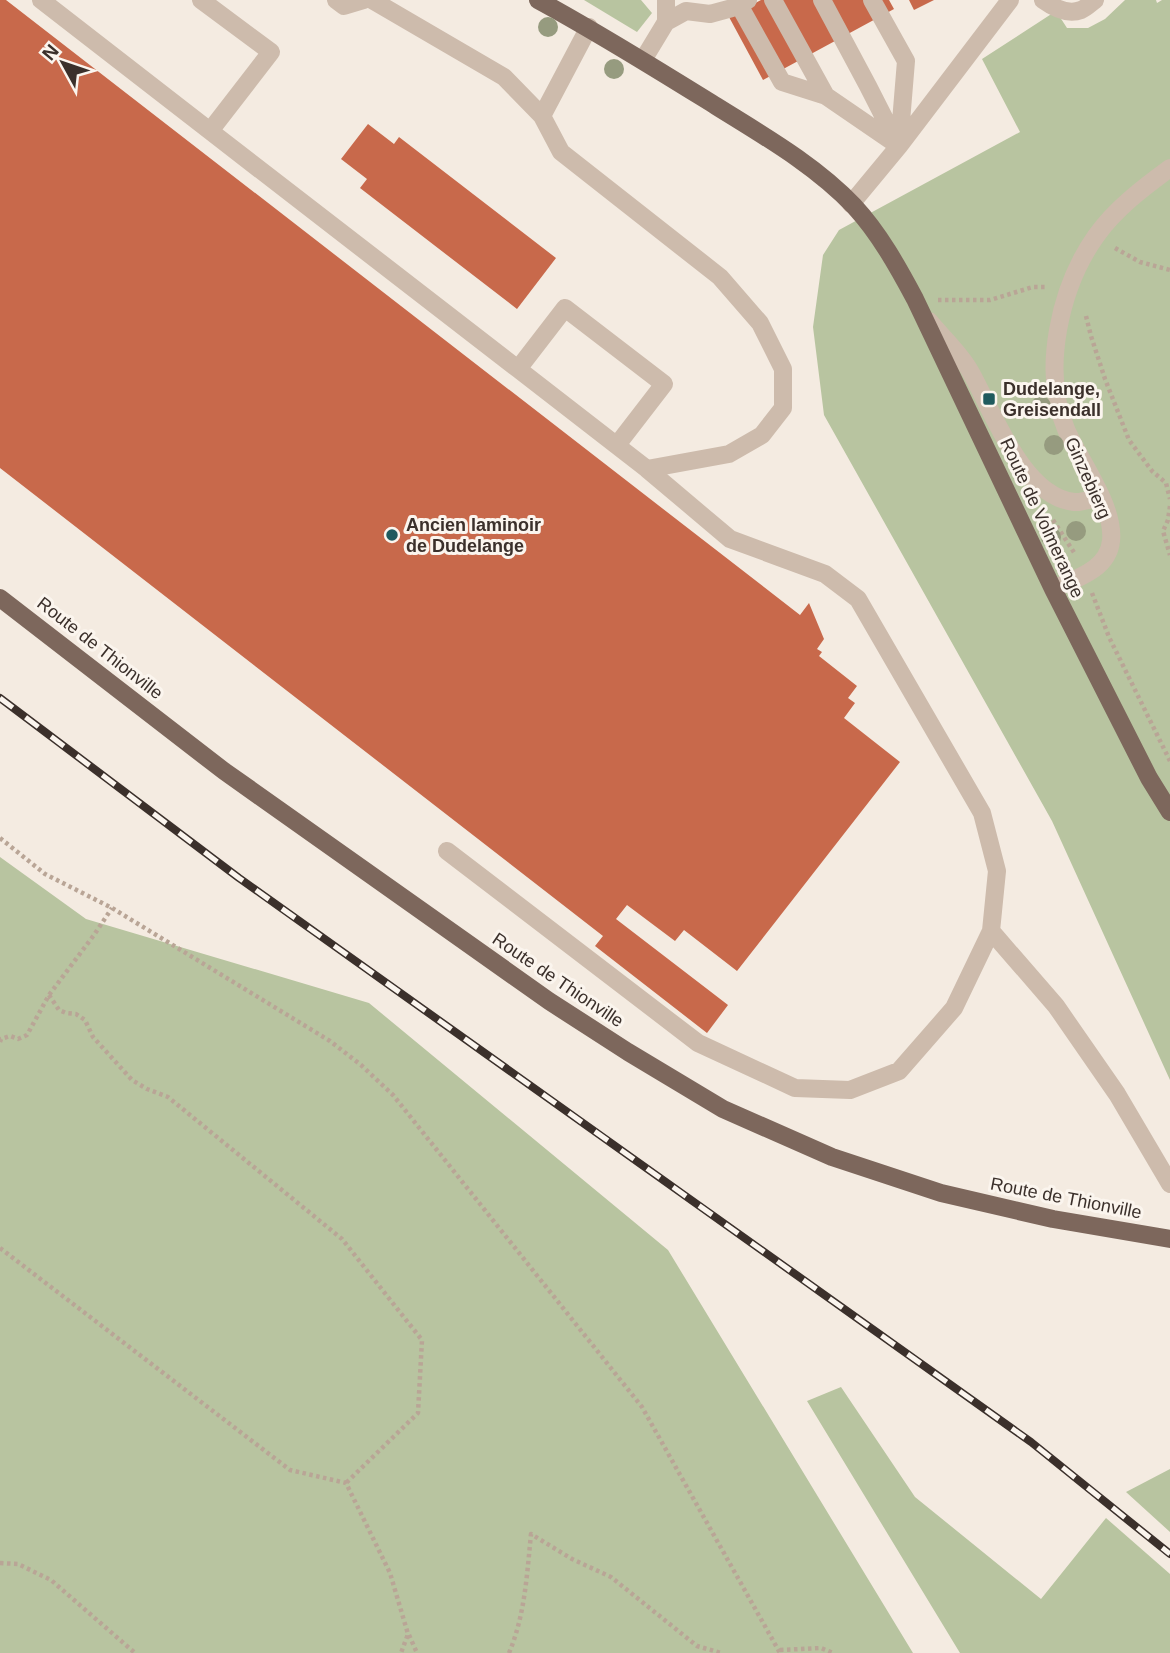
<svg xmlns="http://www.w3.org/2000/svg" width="1170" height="1653" viewBox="0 0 1170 1653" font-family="Helvetica,sans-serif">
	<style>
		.green { fill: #b8c4a0 }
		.building { fill: #c8694b }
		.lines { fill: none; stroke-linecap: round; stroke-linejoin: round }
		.path { stroke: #b9a596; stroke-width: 4.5; stroke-dasharray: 3.5 3.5; stroke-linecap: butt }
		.minor { stroke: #cdbbac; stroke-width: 18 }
		.major { stroke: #7d675c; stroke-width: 18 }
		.rail-casing { stroke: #3b302b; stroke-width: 8 }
		.rail { stroke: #fbf5ee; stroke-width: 5; stroke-dasharray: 16; stroke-linecap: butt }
		.tree { fill: #969b7f }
		.poi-dot { fill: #1f5a5e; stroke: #fbf5ee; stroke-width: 2.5 }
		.labels { text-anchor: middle; stroke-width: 6; stroke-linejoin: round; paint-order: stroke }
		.poi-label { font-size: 18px; font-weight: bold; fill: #3b302b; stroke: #fbf5ee; text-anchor: start }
		.street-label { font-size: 18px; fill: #3b302b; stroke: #fbf5ee }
	</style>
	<rect width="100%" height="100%" fill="#f4ebe1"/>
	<path class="green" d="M584,0H641L652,13L637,32Z
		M1125,0H1156L1157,3L1162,0H1170V1080L1052,821L824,415L813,327L823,255L839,230L1020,132L982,59L1056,11L1067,28H1088L1105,19Z
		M0,857L86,919L369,1003L668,1250L913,1653H0Z
		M841,1387L915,1497L1041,1599L1106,1518L1170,1574V1653H960L807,1401Z
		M1170,1469V1532L1126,1492Z"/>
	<path class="building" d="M0,0H6L800,615L809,603L824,639L817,649L822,652L819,656L857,686L848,698L855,703L844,718L900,762L737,971L684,930L675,941L627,905L616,919L728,1005L707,1033L595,946L603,936L0,468Z
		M761,0H889L894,9L763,80L729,17Z
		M909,0H934L914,10Z
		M368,124L394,144L399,137L556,258L517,309L360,188L367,179L341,159Z"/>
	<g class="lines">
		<path class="path" d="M1115,248L1140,262L1170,270
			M938,300H990L1033,287H1046
			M1086,316L1091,336L1105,379L1129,440L1152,471L1166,483L1170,499
			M1170,506L1168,520L1163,531L1170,555
			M1053,520L1075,554
			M1092,593L1109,637L1170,761
			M0,838L45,874L112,908L330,1041L361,1065L393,1095L642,1407L780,1653
			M49,995L59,1010L66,1013L76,1014L85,1020L93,1037L132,1080L147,1089L168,1097L342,1239L422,1340L418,1413L346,1483
			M0,1042L1,1039L10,1036L18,1039L27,1035L49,995L94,935L112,908
			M0,1248L290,1470L346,1483L390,1573L408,1634L401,1653
			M0,1563L18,1564L51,1580L135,1653
			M409,1635L417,1653
			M780,1650L821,1648L833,1653
			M509,1653C525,1615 527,1574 531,1534L572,1559L611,1577L697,1646L721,1653"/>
		<path class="minor" d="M41,0L210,131
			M201,0L271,52L210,131L518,369
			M336,0L344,6L364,0
			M372,0L504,77L542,116L561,152L720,277L760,323L783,369V408L762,435L729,454L647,469L518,369L565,308L664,384L617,445
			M773,0L826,96L899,146
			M822,0L868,86L897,143
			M872,0L906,61L899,146
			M1043,0C1054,8 1068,15 1081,10C1086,8 1091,3 1095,0
			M739,5L782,82L826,96
			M666,22V0
			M643,60L666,22L686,11L710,14L732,8L748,0
			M542,116L589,27
			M851,204L899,146L1010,0
			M929,321C942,337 960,353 970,371C993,411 1022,496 1074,502C1082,503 1093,498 1101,497
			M1053,589C1075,579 1108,570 1111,541C1115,506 1079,460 1066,429C1041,370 1060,287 1096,236C1115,209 1144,187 1170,168
			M447,851L698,1043L795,1088L850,1090L899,1071L954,1008L991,931L997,871L982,813L858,599L825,574L730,539L647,469
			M991,931L1056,1006L1117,1094L1170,1184"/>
		<path class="major" d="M538,0C599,33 658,70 716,106C764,136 815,165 854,206C879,233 898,267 915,299L1053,589L1149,778L1170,812
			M0,598L224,771L549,1001L628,1052L723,1109L832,1157L941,1193L1053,1219L1170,1239"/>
		<g class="rail-casing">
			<path id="rail" d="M0,698L239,878L1031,1442L1170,1554"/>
		</g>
		<use href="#rail" class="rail"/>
	</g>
	<g class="tree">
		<circle cx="548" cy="27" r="10"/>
		<circle cx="614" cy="69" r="10"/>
		<circle cx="1041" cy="406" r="10"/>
		<circle cx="1054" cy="445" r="10"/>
		<circle cx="1076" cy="531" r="10"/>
		<circle cx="1051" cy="537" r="10"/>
	</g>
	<g class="poi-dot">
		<rect x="982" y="392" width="14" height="14" rx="3.5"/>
		<circle cx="392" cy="535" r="7"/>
	</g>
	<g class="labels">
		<g class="poi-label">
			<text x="1003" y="395">Dudelange,<tspan x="1003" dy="21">Greisendall</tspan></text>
			<text x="406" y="531">Ancien laminoir<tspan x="406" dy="21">de Dudelange</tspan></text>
		</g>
		<g class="street-label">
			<text transform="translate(1088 478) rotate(66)" y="6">Ginzebierg</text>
			<text transform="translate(1042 518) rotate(65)" y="6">Route de Volmerange</text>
			<text transform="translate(100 648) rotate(38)" y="6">Route de Thionville</text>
			<text transform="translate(558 980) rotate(34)" y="6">Route de Thionville</text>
			<text transform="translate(1066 1198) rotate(11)" y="6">Route de Thionville</text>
		</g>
	</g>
	<g transform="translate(63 63) rotate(310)" stroke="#fbf5ee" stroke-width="5" paint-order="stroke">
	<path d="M0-5L12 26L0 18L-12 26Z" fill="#3b302b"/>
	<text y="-10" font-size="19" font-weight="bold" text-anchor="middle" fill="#3b302b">N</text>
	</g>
</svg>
